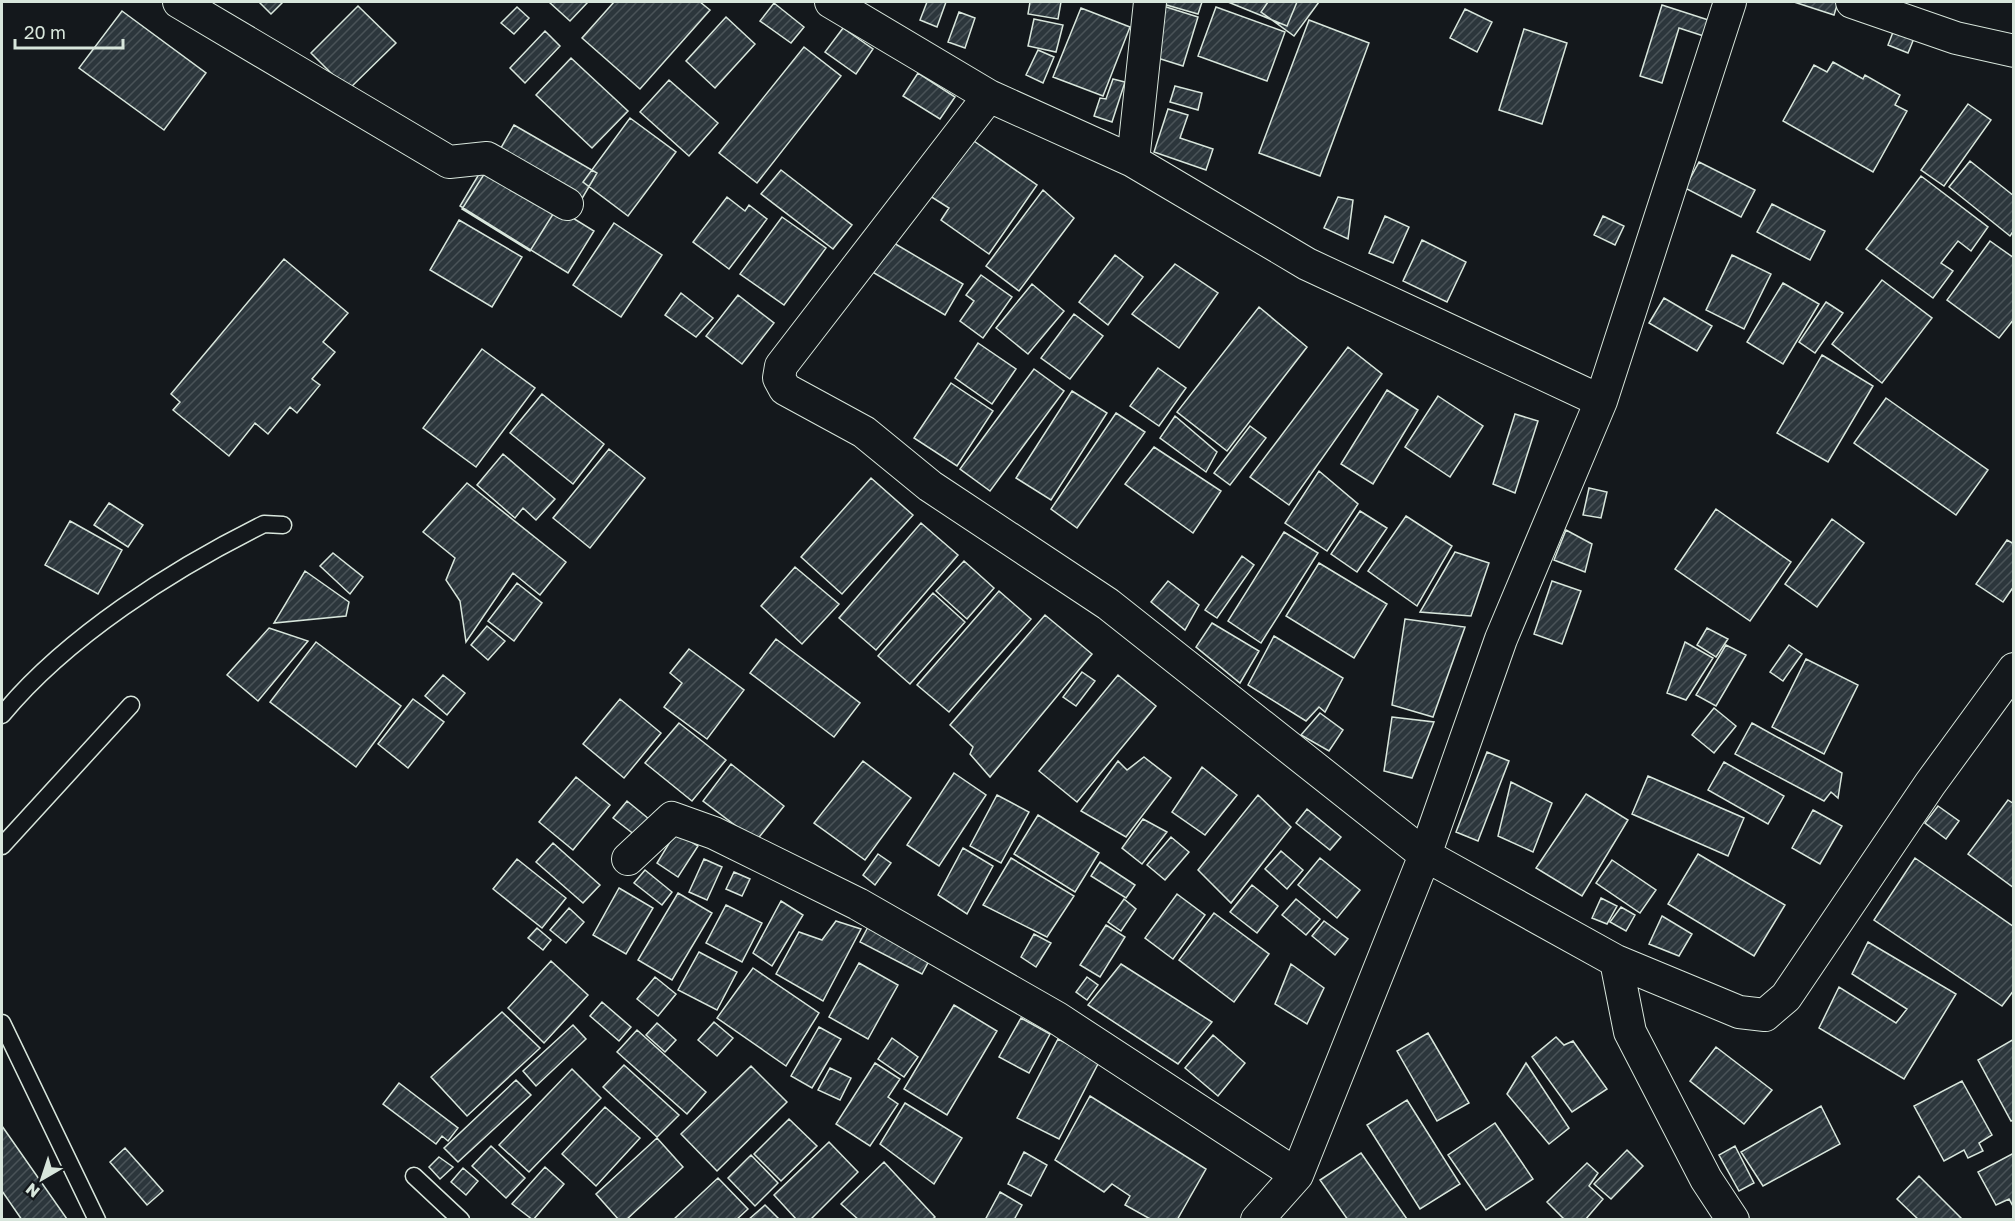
<svg xmlns="http://www.w3.org/2000/svg" width="2015" height="1221" viewBox="0 0 2015 1221" font-family="'Golos Text',sans-serif">
	<style>
		.building { fill: url(#building-hatch); stroke: #d8e6dc; stroke-width: 1.5 }
		.lines { fill: none; stroke-linecap: round; stroke-linejoin: round }
		.lane-casing { stroke: #d8e6dc; stroke-width: 19 }
		.street-casing { stroke: #d8e6dc; stroke-width: 34 }
		.lane { stroke: #14181c; stroke-width: 16 }
		.street { stroke: #14181c; stroke-width: 32 }
	</style>
	<defs>
		<pattern id="building-hatch" width="6" height="6" patternUnits="userSpaceOnUse" patternTransform="scale(1.5)"><rect width="6" height="6" fill="#2c363c"/><path d="M-1 1l2-2M0 6l6-6M5 7l2-2" fill="none" stroke="#4a5358"/></pattern>
	</defs>
	<rect width="100%" height="100%" fill="#14181c"/>
	<path class="building" d="M259,2H283L271,14Z
		M549,2H588L570,21Z
		M614,2H700L710,10L640,89L582,38Z
		M927,2H946L937,27L920,20Z
		M1030,2H1061L1058,19L1028,14Z
		M1156,2H1202L1198,14Z
		M1228,2H1297L1287,26Z
		M1268,2H1319L1294,36L1261,12Z
		M1794,2H1838L1834,15Z
		M774,3L804,27L791,43L760,21Z
		M1662,5L1727,26L1722,42L1679,28L1662,83L1640,76Z
		M358,6L396,43L348,90L311,53Z
		M1163,6L1198,17L1183,66L1148,55Z
		M517,7L529,18L514,34L501,23Z
		M1216,7L1285,32L1267,81L1198,56Z
		M1081,8L1130,27L1103,96L1053,77Z
		M1465,9L1492,22L1477,52L1450,38Z
		M122,11L206,73L164,130L79,68Z
		M959,12L975,18L965,48L948,42Z
		M726,17L755,44L715,88L686,61Z
		M1034,19L1063,25L1056,52L1028,46Z
		M1309,20L1369,43L1320,176L1259,153Z
		M1895,27L1915,36L1908,53L1888,45Z
		M843,28L873,49L856,74L825,52Z
		M1524,29L1567,43L1542,124L1499,110Z
		M545,31L560,46L525,83L510,68Z
		M804,47L841,76L757,183L719,153Z
		M1038,50L1054,57L1043,83L1026,75Z
		M571,58L628,111L592,148L536,95Z
		M1833,62L1863,79L1865,75L1900,95L1895,105L1907,111L1873,172L1783,121L1814,65L1827,72Z
		M918,73L955,97L940,119L903,96Z
		M1113,79L1125,82L1112,122L1094,116L1100,98L1106,99Z
		M669,80L718,123L689,156L640,112Z
		M1175,86L1202,93L1198,110L1170,102Z
		M1968,104L1991,120L1944,186L1921,170Z
		M1168,109L1188,115L1180,138L1213,149L1206,170L1154,152Z
		M630,118L676,152L628,216L583,182Z
		M514,125L597,173L580,202L498,153Z
		M971,139L1037,185L989,254L941,220L949,208L930,196Z
		M1970,161L2014,196V230L2010,236L1949,187Z
		M1699,162L1755,190L1741,217L1685,188Z
		M485,164L594,231L568,273L460,206Z
		M488,168L555,211L530,251L462,209Z
		M781,170L852,225L833,249L761,194Z
		M1921,176L1988,227L1971,251L1958,241L1941,263L1953,271L1933,298L1866,249Z
		M1043,190L1074,218L1019,291L986,266Z
		M727,197L745,211L749,205L767,219L729,269L693,242Z
		M1338,197L1353,200L1348,239L1324,228Z
		M1772,204L1825,231L1810,260L1757,232Z
		M1385,216L1409,227L1393,263L1369,253Z
		M1603,216L1624,226L1615,245L1594,235Z
		M782,217L826,248L784,305L740,274Z
		M459,220L522,257L492,307L430,270Z
		M614,223L662,255L621,317L573,285Z
		M882,236L963,284L945,315L864,267Z
		M1422,240L1466,262L1447,302L1403,281Z
		M1990,241L2014,258V319L1999,338L1947,300Z
		M1115,255L1143,277L1108,325L1079,302Z
		M1732,255L1771,274L1744,329L1706,310Z
		M284,259L348,313L323,342L335,352L312,379L320,385L297,413L290,407L268,434L255,423L229,456L173,410L180,402L171,394Z
		M1175,264L1218,293L1179,348L1132,314Z
		M981,275L1012,297L983,338L960,321L974,301L966,295Z
		M1882,280L1932,318L1882,383L1832,344Z
		M1783,283L1819,304L1783,364L1747,342Z
		M1032,284L1064,311L1028,354L996,328Z
		M681,293L713,318L696,337L665,315Z
		M738,295L774,323L742,364L706,336Z
		M1664,298L1712,326L1697,351L1649,323Z
		M1826,302L1843,313L1815,353L1799,342Z
		M1259,307L1307,347L1227,451L1177,412Z
		M1074,314L1103,336L1070,379L1041,358Z
		M978,343L1016,369L992,404L955,378Z
		M1348,347L1382,374L1289,505L1250,477Z
		M482,349L535,388L476,467L423,428Z
		M1822,355L1873,386L1828,462L1777,433Z
		M1158,368L1186,388L1159,426L1130,406Z
		M1034,369L1064,391L990,491L960,469Z
		M951,383L993,411L957,466L914,438Z
		M1387,390L1418,410L1373,484L1341,464Z
		M1072,391L1107,413L1051,500L1016,478Z
		M542,394L604,444L573,484L510,433Z
		M1438,396L1483,426L1450,477L1405,447Z
		M1886,398L1988,470L1956,515L1854,443Z
		M1116,413L1145,432L1077,528L1051,509Z
		M1515,414L1538,421L1515,493L1493,484Z
		M1175,416L1217,452L1206,472L1160,438Z
		M1250,426L1266,438L1230,485L1214,473Z
		M1154,447L1221,491L1193,533L1125,484Z
		M609,449L645,478L590,548L553,518Z
		M503,454L555,499L536,520L523,508L515,518L477,485Z
		M1319,471L1358,504L1327,551L1285,523Z
		M871,478L913,515L842,594L801,557Z
		M467,483L566,562L540,595L513,573L466,642L460,601L446,580L455,558L423,532Z
		M1589,488L1607,492L1601,518L1583,515Z
		M109,503L143,525L128,547L94,525Z
		M1716,509L1791,562L1750,621L1675,569Z
		M1360,511L1387,528L1357,572L1331,554Z
		M1406,516L1452,546L1417,606L1368,571Z
		M1832,519L1864,543L1817,607L1785,584Z
		M70,521L122,550L98,594L45,565Z
		M921,523L958,555L876,650L839,618Z
		M1566,530L1592,544L1585,572L1554,560Z
		M1284,532L1318,553L1261,643L1228,621Z
		M2007,540L2014,544V586L2003,602L1976,584Z
		M1455,552L1489,563L1471,616L1420,612Z
		M333,553L363,577L350,594L320,566Z
		M1242,556L1254,565L1217,618L1205,610Z
		M964,561L994,588L967,619L936,591Z
		M1319,563L1387,604L1354,658L1286,616Z
		M795,567L839,604L802,644L761,606Z
		M305,571L349,602L346,616L274,623Z
		M1168,581L1199,605L1185,630L1151,602Z
		M1552,581L1581,591L1562,644L1534,634Z
		M517,583L542,603L514,641L488,621Z
		M999,591L1031,619L949,712L917,685Z
		M933,593L965,622L910,684L878,656Z
		M1045,615L1092,654L990,777L970,754L973,747L950,725Z
		M1405,619L1465,627L1433,717L1392,705Z
		M1212,623L1259,651L1240,683L1196,647Z
		M487,626L505,641L488,660L471,645Z
		M269,628L308,641L258,701L227,675Z
		M1707,628L1728,639L1716,657L1697,645Z
		M1274,636L1343,678L1325,712L1319,707L1306,721L1248,685Z
		M776,639L860,703L834,737L750,673Z
		M316,642L401,706L356,767L270,702Z
		M1685,642L1713,658L1686,700L1667,693Z
		M1726,645L1746,655L1716,706L1696,695Z
		M1789,645L1802,654L1783,681L1770,672Z
		M689,649L744,690L707,739L664,707L682,683L670,673Z
		M1806,659L1858,685L1824,754L1772,727Z
		M1082,672L1095,681L1076,706L1063,697Z
		M443,675L465,693L447,715L425,696Z
		M1118,675L1156,706L1077,802L1039,771Z
		M413,699L444,722L408,768L378,744Z
		M620,699L661,733L624,778L583,744Z
		M1714,708L1736,726L1714,753L1692,735Z
		M1320,713L1343,730L1329,751L1301,735Z
		M1392,717L1434,722L1412,778L1384,771Z
		M679,723L726,760L692,801L645,763Z
		M1752,723L1842,773L1838,798L1831,792L1824,801L1735,754Z
		M1487,752L1509,761L1478,841L1456,832Z
		M1144,757L1171,778L1126,837L1081,811L1118,761L1127,770Z
		M863,761L911,798L865,860L814,823Z
		M1724,762L1784,796L1768,824L1708,790Z
		M731,764L784,806L756,841L703,801Z
		M1202,767L1237,795L1205,835L1172,812Z
		M954,773L986,795L939,866L907,845Z
		M1648,776L1744,818L1728,856L1632,814Z
		M576,777L610,805L573,850L539,822Z
		M1511,782L1552,803L1533,852L1498,836Z
		M1586,794L1628,820L1582,896L1536,868Z
		M997,795L1029,812L1001,863L970,846Z
		M1258,795L1291,827L1231,903L1198,870Z
		M2008,800L2014,804V888L1968,854Z
		M627,801L649,819L635,835L613,818Z
		M1938,806L1959,821L1946,839L1925,823Z
		M1307,809L1341,837L1330,850L1296,823Z
		M1813,810L1842,826L1820,864L1792,848Z
		M1038,815L1099,853L1075,892L1014,854Z
		M1143,819L1167,832L1142,864L1122,848Z
		M676,832L698,846L678,877L657,863Z
		M1171,837L1189,852L1165,880L1147,865Z
		M553,843L600,885L583,903L536,862Z
		M963,848L993,866L967,914L938,895Z
		M1281,851L1303,870L1287,889L1265,869Z
		M878,854L891,863L875,885L863,875Z
		M1698,854L1785,905L1754,956L1668,904Z
		M1011,858L1074,896L1047,937L983,905Z
		M1320,858L1360,890L1337,918L1298,885Z
		M1915,858L2014,927V990L2002,1006L1874,920Z
		M517,859L566,898L542,928L493,889Z
		M704,859L722,867L707,900L689,892Z
		M1612,860L1656,890L1640,913L1596,883Z
		M1100,862L1135,885L1126,898L1091,876Z
		M645,870L672,892L662,905L634,883Z
		M734,872L750,879L742,896L726,889Z
		M1252,885L1278,906L1257,933L1230,912Z
		M619,888L653,908L626,954L593,935Z
		M678,893L712,913L672,980L638,960Z
		M1177,894L1205,915L1173,959L1145,938Z
		M1601,898L1617,906L1607,924L1592,918Z
		M1124,899L1136,909L1121,931L1108,922Z
		M1296,899L1320,919L1306,935L1282,915Z
		M781,901L803,915L772,966L753,953Z
		M726,905L762,923L742,962L706,943Z
		M1621,907L1635,915L1626,931L1610,922Z
		M569,908L584,922L566,943L550,930Z
		M1214,913L1269,954L1234,1002L1179,960Z
		M1662,916L1692,934L1679,956L1649,944Z
		M836,921L861,929L823,1001L776,974L799,932L822,940Z
		M1324,921L1348,939L1335,955L1312,936Z
		M1106,925L1125,937L1100,977L1080,965Z
		M868,927L930,959L922,974L860,942Z
		M537,928L551,940L543,950L528,938Z
		M1034,934L1051,943L1036,967L1021,957Z
		M1868,942L1956,994L1904,1079L1819,1028L1839,987L1896,1023L1907,1009L1852,974Z
		M699,952L737,972L717,1010L678,990Z
		M551,961L588,995L544,1043L508,1008Z
		M859,963L898,985L868,1039L829,1017Z
		M1121,964L1212,1022L1178,1064L1088,1005Z
		M1291,964L1324,988L1307,1024L1275,1004Z
		M753,968L819,1013L786,1066L717,1018Z
		M655,977L676,994L658,1016L637,999Z
		M1087,977L1098,985L1087,1000L1076,992Z
		M602,1002L631,1027L619,1041L590,1016Z
		M954,1005L997,1031L947,1115L904,1089Z
		M502,1012L540,1048L467,1116L431,1077Z
		M1021,1018L1050,1034L1029,1073L999,1057Z
		M714,1022L733,1038L717,1056L698,1040Z
		M657,1023L676,1040L665,1052L646,1035Z
		M573,1025L586,1039L536,1086L523,1071Z
		M819,1027L841,1039L812,1088L791,1076Z
		M637,1030L706,1092L687,1114L617,1052Z
		M1428,1033L1469,1103L1437,1121L1397,1051Z
		M1213,1035L1245,1063L1218,1096L1185,1068Z
		M1556,1037L1564,1045L1573,1041L1607,1089L1572,1112L1532,1057Z
		M892,1038L918,1057L904,1077L878,1059Z
		M1058,1039L1100,1060L1059,1139L1017,1118Z
		M2014,1039V1120L2011,1121L1978,1060Z
		M1716,1047L1772,1090L1744,1124L1690,1081Z
		M875,1063L900,1079L888,1097L898,1104L870,1146L836,1124Z
		M1526,1063L1569,1128L1549,1144L1507,1094Z
		M624,1065L679,1115L657,1137L603,1087Z
		M751,1066L787,1102L717,1171L681,1134Z
		M830,1068L851,1078L840,1100L818,1090Z
		M572,1069L601,1098L529,1172L499,1145Z
		M516,1080L531,1095L458,1162L444,1148Z
		M1962,1081L1992,1135L1979,1143L1983,1151L1968,1158L1964,1150L1944,1161L1914,1106Z
		M399,1083L458,1128L448,1141L442,1136L436,1144L383,1104Z
		M1090,1096L1206,1169L1177,1220H1152L1125,1205L1130,1196L1112,1184L1104,1192L1055,1160Z
		M1407,1100L1460,1184L1420,1209L1367,1125Z
		M905,1103L962,1138L934,1184L880,1144Z
		M1821,1106L1840,1144L1763,1186L1741,1152Z
		M605,1107L640,1138L596,1186L562,1154Z
		M789,1119L817,1146L781,1181L754,1154Z
		M1495,1123L1533,1179L1486,1210L1448,1155Z
		M2,1126L67,1219L22,1220L2,1191Z
		M657,1138L683,1167L626,1220H619L596,1194Z
		M829,1142L858,1172L810,1220H797L774,1195Z
		M491,1146L525,1178L506,1198L472,1166Z
		M1735,1146L1754,1183L1739,1191L1719,1155Z
		M125,1148L163,1191L147,1205L110,1162Z
		M1627,1150L1643,1166L1611,1199L1594,1184Z
		M1024,1152L1047,1165L1031,1196L1008,1184Z
		M1361,1153L1407,1219L1348,1220L1320,1180Z
		M2014,1153V1208L2009,1199L1996,1205L1978,1172Z
		M751,1155L778,1183L755,1206L728,1178Z
		M439,1157L453,1167L440,1179L429,1167Z
		M884,1162L935,1217L932,1220H859L841,1204Z
		M1587,1163L1598,1173L1589,1186L1603,1199L1585,1220H1565L1547,1202Z
		M545,1167L564,1184L533,1220L512,1204Z
		M463,1168L478,1181L466,1195L451,1182Z
		M1919,1176L1963,1220H1919L1897,1199Z
		M718,1178L748,1209L736,1220H673Z
		M1000,1192L1022,1205L1014,1220H985Z
		M765,1205L780,1220H748Z"/>
	<g class="lines">
		<g class="lane-casing">
			<path id="lane" d="M2,715C66,637 173,569 264,524L283,525
				M2,846L131,705
				M2,1023L97,1220
				M414,1176L461,1220"/>
		</g>
		<g class="street-casing">
			<path id="street" d="M179,2L449,162L487,158L567,204
				M831,2L989,96L1133,161L1307,264L1601,401
				M1852,2L1956,38L2014,51
				M989,96L781,366L779,378L785,389L864,432L930,486L1108,604L1425,855L1616,961L1739,1012L1765,1015L1786,997L1930,784L2014,669
				M1133,161L1150,2
				M628,859L672,818L714,833L858,904L1057,1018L1297,1175
				M1616,961L1630,1032L1706,1179L1733,1220
				M1257,1220L1297,1175L1425,855L1501,639L1601,401L1730,2"/>
		</g>
		<use href="#lane" class="lane"/>
		<use href="#street" class="street"/>
	</g>
	<rect width="2015" height="1221" fill="none" stroke="#d8e6dc" stroke-width="6"/>
	<g transform="translate(42 1179) rotate(219)" stroke="#14181c" stroke-width="4.5" paint-order="stroke">
	<path d="M0-4.5L10 22L0 15L-10 22Z" fill="#d8e6dc"/>
	<text y="-9" font-size="16" font-weight="bold" text-anchor="middle" fill="#d8e6dc">N</text>
	</g>
	<path d="M15 39v9h108v-9" fill="none" stroke="#d8e6dc" stroke-width="3"/>
	<text x="24" y="39" font-size="18" fill="#d8e6dc" stroke="#14181c" stroke-width="4.5" paint-order="stroke">20 m</text>
</svg>
